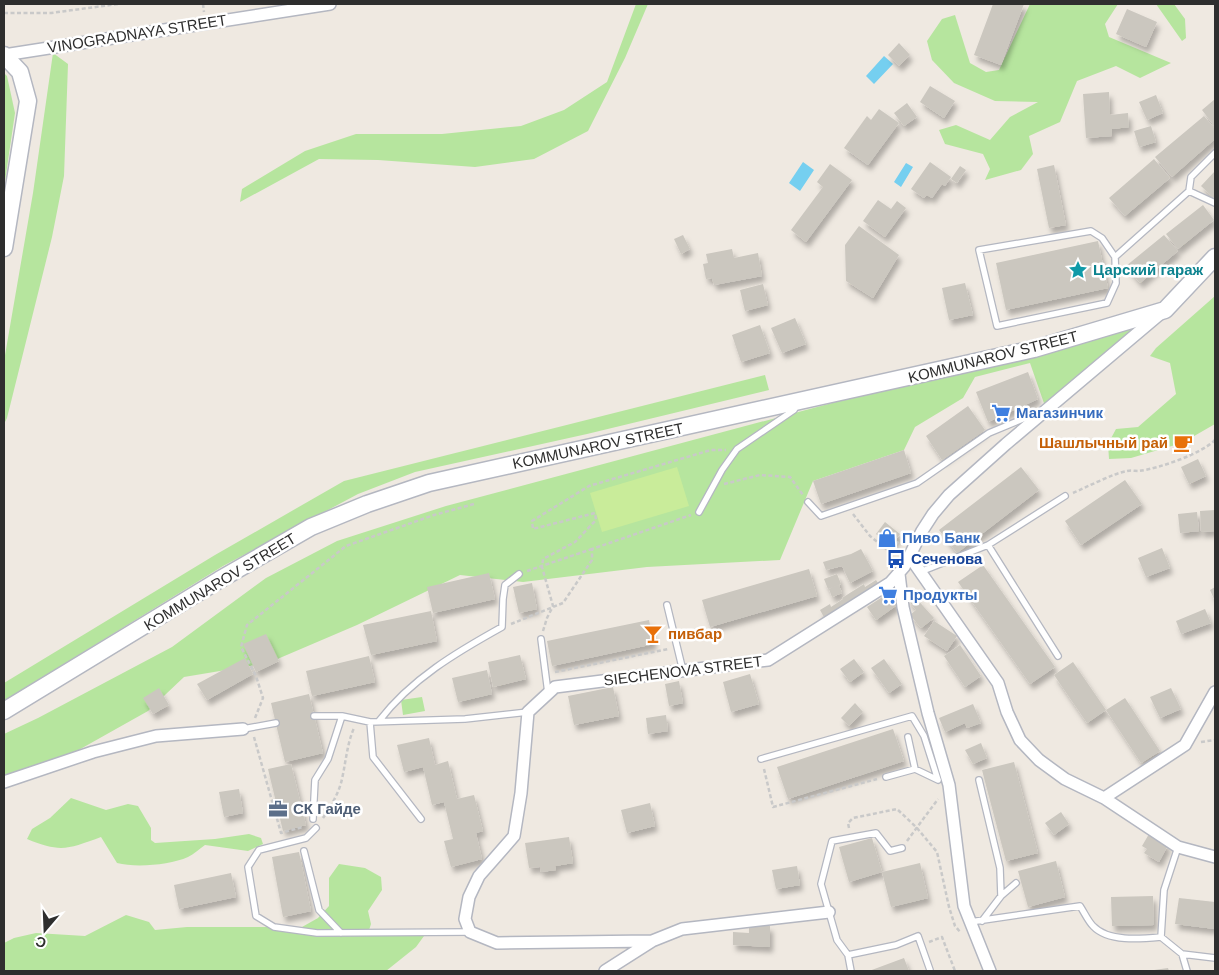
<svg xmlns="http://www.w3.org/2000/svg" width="1219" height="975" viewBox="0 0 1219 975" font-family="Helvetica,sans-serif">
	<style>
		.green { fill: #b6e59e }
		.pitch { fill: #c9ec9a }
		.water { fill: #75cff0 }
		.building { fill: #cbc7bf; filter: url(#shadow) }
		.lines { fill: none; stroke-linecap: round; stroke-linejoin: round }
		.lane-casing { stroke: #b4b7c1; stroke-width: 8 }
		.street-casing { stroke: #b4b7c1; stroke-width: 14 }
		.secondary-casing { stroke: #b4b7c1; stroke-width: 19 }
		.path { stroke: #c9c9c9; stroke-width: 2.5; stroke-dasharray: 4 2.5; stroke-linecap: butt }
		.lane { stroke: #fff; stroke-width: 5.5 }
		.street { stroke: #fff; stroke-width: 11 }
		.secondary { stroke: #fff; stroke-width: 16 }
		.labels { text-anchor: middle; stroke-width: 5; stroke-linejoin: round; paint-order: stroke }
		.street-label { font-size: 15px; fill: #2e2e2e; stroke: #fff }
		.culture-label { font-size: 15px; font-weight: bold; fill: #0d838f; stroke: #fff; text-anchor: start }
		.shop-label { font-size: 15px; font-weight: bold; fill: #366cbe; stroke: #fff; text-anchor: start }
		.food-label { font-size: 15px; font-weight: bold; fill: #c56008; stroke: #fff; text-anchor: end }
		.transit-label { font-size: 15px; font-weight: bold; fill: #164399; stroke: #fff; text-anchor: start }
		.service-label { font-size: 15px; font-weight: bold; fill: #4e5e75; stroke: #fff; text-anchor: start }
	</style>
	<defs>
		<filter id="shadow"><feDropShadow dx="3" dy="5.5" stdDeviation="2.5" flood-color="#0004"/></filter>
	</defs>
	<rect width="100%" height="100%" fill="#efe9e1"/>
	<path class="green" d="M636,4H648L625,58L588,131L534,159L475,167L378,160L319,159L240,202L242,189L305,151L356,134H442L521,126L564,110L607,82Z
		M1030,4H1118L1105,24L1109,37L1171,63L1140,78L1116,66L1077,81L1060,122L1029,136L1033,154L1021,170L985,180L990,169L983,154L945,144L939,130L956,125L990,140L1010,117L1038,102L995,101L954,83L932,60L927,41L942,19L955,15L970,63L986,72L999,70Z
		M1156,4H1174L1185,19L1186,38L1182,41Z
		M53,53L68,64L64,176L52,237L7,418L4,424V361L33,193Z
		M4,73L7,76L15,113L4,188Z
		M1215,296V424L1182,443L1131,458L1109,459L1108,444L1116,429L1138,427L1176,394L1170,363L1150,356L1156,348Z
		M1165,310L1046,409L1030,363L975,377L963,398L915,427L904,450L813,481L780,560L647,567L523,582L460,575L357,625L268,663L184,677L148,711L59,761L4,776V734L38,718L172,647L266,578L337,541L446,506L1034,349Z
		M765,375L769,390L587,434L415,472L358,494L223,566L4,701V683L215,555L344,481Z
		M422,697L425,711L403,715L401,700Z
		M71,798L106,810L128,804L138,806L151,828V840L155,843L215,839L249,834L261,838L263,844L248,851L205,845C199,849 194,854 188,857C170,865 136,868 117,863L101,837C68,849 61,853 27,839L32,829L50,818Z
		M339,864L365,868L381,877L382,890L368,911L371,924L368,933L415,932L424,936L416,947L386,971H4V943L14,938L36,933L85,936L126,915L149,922L155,930L187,927H302L318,918L329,906V878Z"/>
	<path class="pitch" d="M677,467L689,506L602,532L590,493Z"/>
	<path class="water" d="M884,56L893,64L874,84L866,76Z
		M803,162L814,170L800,191L789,183Z
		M906,163L913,167L901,187L894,182Z"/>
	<path class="building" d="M993,4H1024L1001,65L974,55Z
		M1127,9L1157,22L1146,47L1116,34Z
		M899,43L910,55L899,66L888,55Z
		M930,86L955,101L944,118L920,102Z
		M1109,92L1110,115L1128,113L1129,127L1112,129V136L1086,138L1083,94Z
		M1156,95L1163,113L1147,120L1139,102Z
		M1215,99V127L1202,110Z
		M907,103L917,117L904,126L894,113Z
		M879,109L899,123L868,165L844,148L867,116L871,120Z
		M1204,116L1215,129V139L1172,177L1155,157Z
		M1151,126L1156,142L1139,147L1134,131Z
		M1154,159L1170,178L1125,216L1109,198Z
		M930,162L951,177L945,186L942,184L932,198L927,195L924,198L911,189Z
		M830,164L852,180L806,242L791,230L823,187L817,182Z
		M1054,165L1066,225L1049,228L1037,169Z
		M960,166L966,170L957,183L951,179Z
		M1215,171V199L1201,186Z
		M878,200L891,209L897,201L906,208L885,237L863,221Z
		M1203,205L1214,220L1178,249L1166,234Z
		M859,226L899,255L873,298L846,281L845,245Z
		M683,235L690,249L681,254L674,239Z
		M1164,235L1178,251L1140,283L1126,266Z
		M1098,241L1108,288L1006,310L996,263Z
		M732,249L734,258L758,253L762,276L714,285L712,278L706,279L703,264L708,263L706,254Z
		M965,283L973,315L949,320L942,288Z
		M763,284L768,305L745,311L740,290Z
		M795,318L806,344L782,353L771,328Z
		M760,325L770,353L741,362L732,335Z
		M1028,372L1038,399L988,422L976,392Z
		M968,406L985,430L942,460L926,436Z
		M904,450L911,473L821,504L813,481Z
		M1198,459L1206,476L1189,484L1181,467Z
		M1021,467L1039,490L957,553L939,530Z
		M1125,480L1142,504L1081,545L1065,521Z
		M1215,510V531L1201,532L1200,511Z
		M1197,512L1199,531L1180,533L1178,514Z
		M885,522L900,534L891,546L876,534Z
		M1162,548L1170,568L1146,577L1138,558Z
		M861,549L873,571L850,583L842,566L826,570L823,562L851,554Z
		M983,565L1055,667L1030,684L958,582Z
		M809,569L817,596L710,627L702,600Z
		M489,573L495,599L433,613L427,587Z
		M837,574L841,584L828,589L824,579Z
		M876,580L880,586L825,619L820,610L830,604L831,607L843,599L842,598L864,584L865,587Z
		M532,583L537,609L519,613L513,587Z
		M839,585L842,593L832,597L829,589Z
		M1215,587V601L1210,590Z
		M890,592L897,605L876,620L867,607Z
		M913,595L934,618L921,628L910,615L916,610L908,600L910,596Z
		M1205,609L1211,623L1181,634L1176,621Z
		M431,611L437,641L371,655L363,625Z
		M649,620L654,644L552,666L547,641Z
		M934,621L957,636L947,651L924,636Z
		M266,634L279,661L256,672L243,644Z
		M960,645L981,676L965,687L944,656Z
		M520,655L526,679L493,687L488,662Z
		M369,656L375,682L312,696L306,671Z
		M245,658L253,674L207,700L197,684Z
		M854,659L864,672L850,682L840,669Z
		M884,659L902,684L889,693L871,668Z
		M1073,662L1106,710L1087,723L1054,675Z
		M487,670L492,694L458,702L452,678Z
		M750,674L759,704L731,712L723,682Z
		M679,681L683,703L669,706L665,684Z
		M613,687L619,716L574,725L568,696Z
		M159,688L169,705L153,714L143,698Z
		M1171,688L1181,709L1160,718L1150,697Z
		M309,694L323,753L285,762L271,703Z
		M1125,698L1160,751L1141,763L1106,710Z
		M855,703L863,712L849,726L841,718Z
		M973,704L981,723L967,728L965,723L945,732L939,718Z
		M666,715L668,731L648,734L646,718Z
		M893,729L904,761L788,799L777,767Z
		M429,738L435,765L448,761L457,799L474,795L483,831L476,833L482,859L451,867L444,841L453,839L444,802L432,805L423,767L404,772L397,745Z
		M981,743L987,758L973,764L965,750Z
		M1014,762L1038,853L1006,861L982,770Z
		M291,764L306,825L283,831L268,769Z
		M239,789L243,813L224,817L219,792Z
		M650,803L655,826L627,833L621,810Z
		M1061,812L1069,824L1054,835L1045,823Z
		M1149,834L1168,845L1159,862L1144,853L1147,849L1142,846Z
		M569,837L573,863L555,866L556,870L541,872L540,867L529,868L525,843Z
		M872,838L882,872L849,882L839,847Z
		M299,852L311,911L283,917L272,857Z
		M1056,861L1065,897L1028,907L1018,871Z
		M920,863L928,898L891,907L882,872Z
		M797,866L800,885L776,889L772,870Z
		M231,873L236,897L179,909L174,885Z
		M1153,896L1154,925L1112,926L1111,897Z
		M1179,898L1215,902V929L1175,924Z
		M749,925L770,926V947L733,945V932L749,933Z
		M904,958L909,971H869Z
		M1168,968L1169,971H1154V970Z"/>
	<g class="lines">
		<g class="lane-casing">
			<path id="lane" d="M1189,191L1191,177L1215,153
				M1115,257L1116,283L1107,303L997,326L979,250L1091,231L1102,238L1115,257L1189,191L1215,203
				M808,502L821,516L917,483L989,433L1037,413
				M699,512L722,470L737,449L794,410L796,406
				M988,545L1058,656
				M920,572L988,545L1065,496
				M667,605L683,671
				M541,639L548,693
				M314,716H342L370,722L465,719L528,712
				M379,721C411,679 457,652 502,627L503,599L505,585L519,574
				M370,722L373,757L421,819
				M243,729L276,723
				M908,737L915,769
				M761,759L912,716L924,736L938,780
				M886,777L915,769L938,780
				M979,780L1000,868L1001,896L982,921
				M313,819L315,780L328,759L342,716
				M316,828L306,838L259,850L248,867L256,916L274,927L317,933L470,932
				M1178,847L1164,890L1161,937L1182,954L1215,958
				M304,851L319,910L341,933
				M1001,896L1016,883
				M970,922L1080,906C1084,912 1088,921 1093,926C1108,942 1140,939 1161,937
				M1182,954L1187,971
				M848,955L837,940L821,884L832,841L876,833L890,851L902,848
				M851,971L848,955L896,945L918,936L930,970"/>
		</g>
		<g class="street-casing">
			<path id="street" d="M4,55L330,4
				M910,557L998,683L1007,712L1020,740L1039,760L1065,779L1104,798L1178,847L1215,857
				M899,574L903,607L928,713L949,785L964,906L990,971
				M4,782L93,752L156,736L243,729
				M1104,798L1185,745L1215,692
				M652,941L497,943L470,932L465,919L469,897L479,876L514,836L521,793L528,712L555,687L768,660L890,583L904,567L922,531L933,514L949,495L1006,444L1160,314
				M605,971L652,941L682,929L829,912"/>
		</g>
		<g class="secondary-casing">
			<path id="secondary" d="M4,55L20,72L28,101L4,248
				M4,711L219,580L311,527L367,504L429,483L1034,349L1165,310L1215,257"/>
		</g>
		<path class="path" d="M203,4L204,12
			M4,13H51L118,4
			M724,484L760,475L790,477L803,495
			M1073,493C1087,487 1114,473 1127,471C1131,470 1135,471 1139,471C1160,468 1201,454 1215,440
			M853,514L870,536L890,552
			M890,562V552L907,531
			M527,571L592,549
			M511,624L563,603L592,560V549L691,515
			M543,631L547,618L553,606L542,567L543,559L575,542L596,520L595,513L533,529L532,521L589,486L711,450H726
			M555,672L668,649
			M255,718L263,698L256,676L241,647L247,625L346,546L434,515L474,504
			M254,737L281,833L303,827
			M1201,742L1215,740
			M764,769L773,807L877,779
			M323,818C331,806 339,793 342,779C346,761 347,744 354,728
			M849,828L848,823L853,818L897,809L917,828L937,852L949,907L955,926L961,933
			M907,841L938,799
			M929,942L942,937L955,971"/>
		<use href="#lane" class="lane"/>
		<use href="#street" class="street"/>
		<use href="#secondary" class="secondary"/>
	</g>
	<defs>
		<g id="sight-bare" transform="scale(1.5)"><path d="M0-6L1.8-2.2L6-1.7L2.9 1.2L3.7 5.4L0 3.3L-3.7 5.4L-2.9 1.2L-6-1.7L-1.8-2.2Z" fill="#0f9aa8" stroke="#fff" stroke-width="2.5" paint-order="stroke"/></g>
		<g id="supermarket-bare" transform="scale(1.5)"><path d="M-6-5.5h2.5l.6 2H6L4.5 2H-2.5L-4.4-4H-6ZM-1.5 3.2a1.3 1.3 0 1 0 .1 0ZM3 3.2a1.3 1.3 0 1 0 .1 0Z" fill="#3f7fe0" stroke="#fff" stroke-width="2.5" paint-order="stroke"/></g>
		<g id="cafe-bare" transform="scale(1.5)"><path d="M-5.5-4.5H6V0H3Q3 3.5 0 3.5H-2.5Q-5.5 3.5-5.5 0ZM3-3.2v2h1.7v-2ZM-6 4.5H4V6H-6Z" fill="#e8710a" stroke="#fff" stroke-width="2.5" paint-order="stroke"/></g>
		<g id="shop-bare" transform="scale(1.5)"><path d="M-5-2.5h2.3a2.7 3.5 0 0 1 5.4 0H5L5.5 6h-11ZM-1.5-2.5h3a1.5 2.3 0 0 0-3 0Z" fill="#3f7fe0" stroke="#fff" stroke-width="2.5" paint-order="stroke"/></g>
		<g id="bus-bare" transform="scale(1.5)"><path d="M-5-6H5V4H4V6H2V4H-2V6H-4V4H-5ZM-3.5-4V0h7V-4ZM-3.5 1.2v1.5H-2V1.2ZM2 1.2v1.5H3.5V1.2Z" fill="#1a4fb4" stroke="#fff" stroke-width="2.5" paint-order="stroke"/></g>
		<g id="bar-bare" transform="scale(1.5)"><path d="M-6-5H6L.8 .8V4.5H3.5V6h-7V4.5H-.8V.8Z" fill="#e8710a" stroke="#fff" stroke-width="2.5" paint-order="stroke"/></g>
		<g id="office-bare" transform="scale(1.5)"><path d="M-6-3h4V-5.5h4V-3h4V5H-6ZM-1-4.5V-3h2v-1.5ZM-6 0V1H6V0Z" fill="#5c6f8a" stroke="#fff" stroke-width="2.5" paint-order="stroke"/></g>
	</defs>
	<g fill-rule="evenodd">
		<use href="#sight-bare" x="1078" y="270"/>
		<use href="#supermarket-bare" x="1001" y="413"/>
		<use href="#cafe-bare" x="1183" y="443"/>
		<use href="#shop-bare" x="887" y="538"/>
		<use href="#bus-bare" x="896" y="559"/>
		<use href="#supermarket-bare" x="888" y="595"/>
		<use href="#bar-bare" x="653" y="634"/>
		<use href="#office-bare" x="278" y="809"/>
	</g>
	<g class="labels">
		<g class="street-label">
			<text transform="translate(137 34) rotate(-9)" y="5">VINOGRADNAYA STREET</text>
			<text transform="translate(993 357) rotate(-14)" y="5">KOMMUNAROV STREET</text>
			<text transform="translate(598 446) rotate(-12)" y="5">KOMMUNAROV STREET</text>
			<text transform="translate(220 582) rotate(-31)" y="5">KOMMUNAROV STREET</text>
			<text transform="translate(683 671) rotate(-7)" y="5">SIECHENOVA STREET</text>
		</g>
		<g class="culture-label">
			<text x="1093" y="275">Царский гараж</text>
		</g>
		<g class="shop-label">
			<text x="1016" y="418">Магазинчик</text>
			<text x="902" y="543">Пиво Банк</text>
			<text x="903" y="600">Продукты</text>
		</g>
		<g class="food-label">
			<text x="1168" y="448">Шашлычный рай</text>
			<text x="668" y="639" text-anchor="start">пивбар</text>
		</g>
		<g class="transit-label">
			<text x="911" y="564">Сеченова</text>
		</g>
		<g class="service-label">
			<text x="293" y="814">СК Гайде</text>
		</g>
	</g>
	<rect width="1219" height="975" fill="none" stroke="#2e2e2e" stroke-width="10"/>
	<g transform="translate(45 930) rotate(199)" stroke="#ffffff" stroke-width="4" paint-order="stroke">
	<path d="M0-4L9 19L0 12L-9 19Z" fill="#2e2e2e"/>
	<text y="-8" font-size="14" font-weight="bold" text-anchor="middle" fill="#2e2e2e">С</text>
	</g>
</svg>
